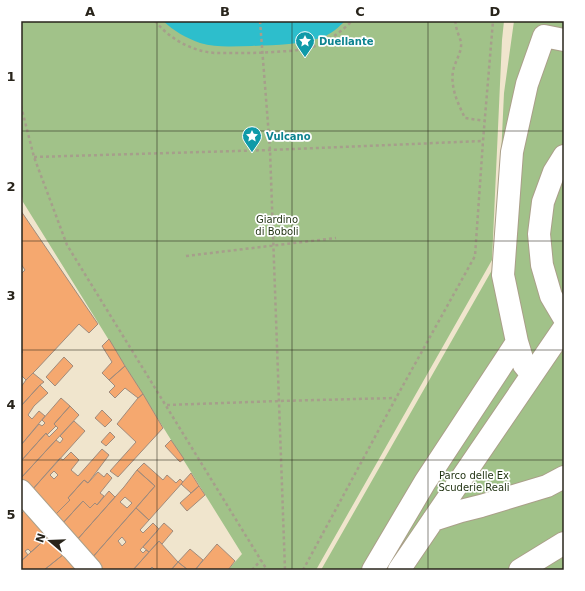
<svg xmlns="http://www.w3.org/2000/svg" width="585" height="591" viewBox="0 0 585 591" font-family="'DejaVu Sans',sans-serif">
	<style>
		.green { fill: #a1c289 }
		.water { fill: #2dbecc }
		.building { fill: #f5a86f; stroke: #a08b7c; fill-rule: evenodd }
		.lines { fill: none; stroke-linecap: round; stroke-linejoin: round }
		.minor-casing { stroke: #aa9f89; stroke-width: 24 }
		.path { stroke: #a69e8b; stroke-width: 2.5; stroke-dasharray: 3 3; stroke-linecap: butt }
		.minor { stroke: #fff; stroke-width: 22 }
		.grid { fill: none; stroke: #28241b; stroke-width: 1; stroke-opacity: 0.55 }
		.labels { text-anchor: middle; stroke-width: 3.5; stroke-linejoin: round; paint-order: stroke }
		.culture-label { font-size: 10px; font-weight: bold; fill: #0d838f; stroke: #fff; text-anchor: start }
		.park-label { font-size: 10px; fill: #1f3110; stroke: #fff }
		.neatline { fill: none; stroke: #28241b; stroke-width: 1.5 }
		.grid-label { font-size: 13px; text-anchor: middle; font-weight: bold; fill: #28241b }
	</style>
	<rect width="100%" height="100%" fill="#f0e5cd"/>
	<path class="green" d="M21,21H504L502,40L492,260L316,570H228L242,554L23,202L21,191Z
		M514,21H564V570H321L496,263L504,93Z"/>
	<path class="water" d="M163,21H345C339,27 331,34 323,37C300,45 276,45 252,46C235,46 217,48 200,43C186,38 174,31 163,21Z"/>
	<path class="building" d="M21,211L98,324L89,333L79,324L36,370L26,380L21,375V354L23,352L21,350V274L25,270L21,264Z
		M109,339L125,366L109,380L102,373L112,362L102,346Z
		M64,357L73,366L55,386L46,377Z
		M125,366L143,394L138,398L125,388L115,398L109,392L115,386L109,380Z
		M33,373L44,382L40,385L21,406V387L26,380Z
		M40,385L48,393L34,406L28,415L32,419L39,411L45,416L21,445V406Z
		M143,394L163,428L118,477L110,471L136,442L117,424L138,398Z
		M61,398L70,406L54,424L56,426L47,435L46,433L21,461V445L39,424L42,426L45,423L42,420Z
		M70,406L79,415L21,478V461L46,433L49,437L58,428L54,424Z
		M102,410L112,420L105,427L95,418Z
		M74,421L85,431L32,490L21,478L56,440L60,443L63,439L60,436Z
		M110,432L115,437L106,446L101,442Z
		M171,440L184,459L180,462L165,446Z
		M102,449L109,455L88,483L84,480L68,498L70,500L54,516L32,490L60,458L63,460L71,452L79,460L71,470L78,476ZM54,471L58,475L54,479L50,475Z
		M144,463L163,480L167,475L176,483L180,479L183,482L149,520L136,508L155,486L137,470Z
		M137,470L155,486L91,559L76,541L124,487ZM125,497L132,503L127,508L120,502Z
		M98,472L104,477L107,473L112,478L100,493L104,496L97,505L95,503L90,508L83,501L62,524L54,516L70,500L68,498L84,480L88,483Z
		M191,473L199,486L191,493L181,484Z
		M199,486L205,495L187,511L180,503Z
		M109,491L115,497L76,541L62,524L83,501L90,508L95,503L97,505Z
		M136,508L149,520L140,530L143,533L153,523L159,529L140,550L143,553L146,550L149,552L133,570H102L91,559ZM122,537L126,542L122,546L118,541Z
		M26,509L49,536L31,552L28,549L25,551L28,555L21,561V514Z
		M164,523L173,531L162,544L159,541L149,552L143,547Z
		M49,536L64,554L44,570H24L21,568V561Z
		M159,541L178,562L171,570H153L154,569L152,567L149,570H133Z
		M217,544L235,561L228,570H195Z
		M190,549L203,560L195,570H188L178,562Z
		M64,554L78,570H44Z
		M178,562L188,570H171Z"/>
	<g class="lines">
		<g class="minor-casing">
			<path id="minor" d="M564,156L554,172L543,202L539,234L542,265L551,296L564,318
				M532,375L524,365L517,342L503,275L512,152L527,84L544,36L564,40
				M21,491L91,570
				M433,520L461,511L481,506L547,486L564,477
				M373,570L425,482L517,342
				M399,570L564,328
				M520,570L564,543"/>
		</g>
		<path class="path" d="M155,21C170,39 191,51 215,53C222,53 229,53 236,53C248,53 260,53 273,52C287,51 301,51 315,46C329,41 342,31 352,21
			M260,21L270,150L285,570
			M455,21C456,24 456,27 457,30C458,34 460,38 461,42C462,51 457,58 454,67C449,84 457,102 465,118L485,121
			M21,106L34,157L67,245L267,570
			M34,157L270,150L483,141
			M186,256L336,238
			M167,405L279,401L395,398
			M252,570L261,560
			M303,570L396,398L475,256L483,141L493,21"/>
		<use href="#minor" class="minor"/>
	</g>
	<path class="grid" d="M157,21V570M292,21V570M428,21V570M21,131H564M21,241H564M21,350H564M21,460H564"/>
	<defs>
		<g id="sight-pin" transform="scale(1)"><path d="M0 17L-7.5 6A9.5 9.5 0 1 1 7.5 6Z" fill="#0f9aa8" stroke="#fff"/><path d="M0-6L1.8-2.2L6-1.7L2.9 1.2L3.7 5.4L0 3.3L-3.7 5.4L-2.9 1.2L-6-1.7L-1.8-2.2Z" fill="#fff"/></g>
	</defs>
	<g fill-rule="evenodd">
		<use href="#sight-pin" x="305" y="41"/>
		<use href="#sight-pin" x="252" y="136"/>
	</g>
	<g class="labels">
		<g class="culture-label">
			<text x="319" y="45">Duellante</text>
			<text x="266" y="140">Vulcano</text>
		</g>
		<g class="park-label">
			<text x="277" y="223">Giardino<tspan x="277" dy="12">di Boboli</tspan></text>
			<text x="474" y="479">Parco delle Ex<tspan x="474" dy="12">Scuderie Reali</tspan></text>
		</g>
	</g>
	<rect width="585" height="591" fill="none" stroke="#ffffff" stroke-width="44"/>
	<g transform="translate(50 541) rotate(289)" stroke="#ffffff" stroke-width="3" paint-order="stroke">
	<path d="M0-3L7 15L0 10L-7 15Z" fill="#28241b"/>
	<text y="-6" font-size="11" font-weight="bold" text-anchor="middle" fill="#28241b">N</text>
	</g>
	<rect x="22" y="22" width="541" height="547" class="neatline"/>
	<g class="grid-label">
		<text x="90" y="16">A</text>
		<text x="225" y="16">B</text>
		<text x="360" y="16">C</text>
		<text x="495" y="16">D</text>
		<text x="11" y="81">1</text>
		<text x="11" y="191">2</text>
		<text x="11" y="300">3</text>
		<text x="11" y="409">4</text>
		<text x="11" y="519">5</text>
	</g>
</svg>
